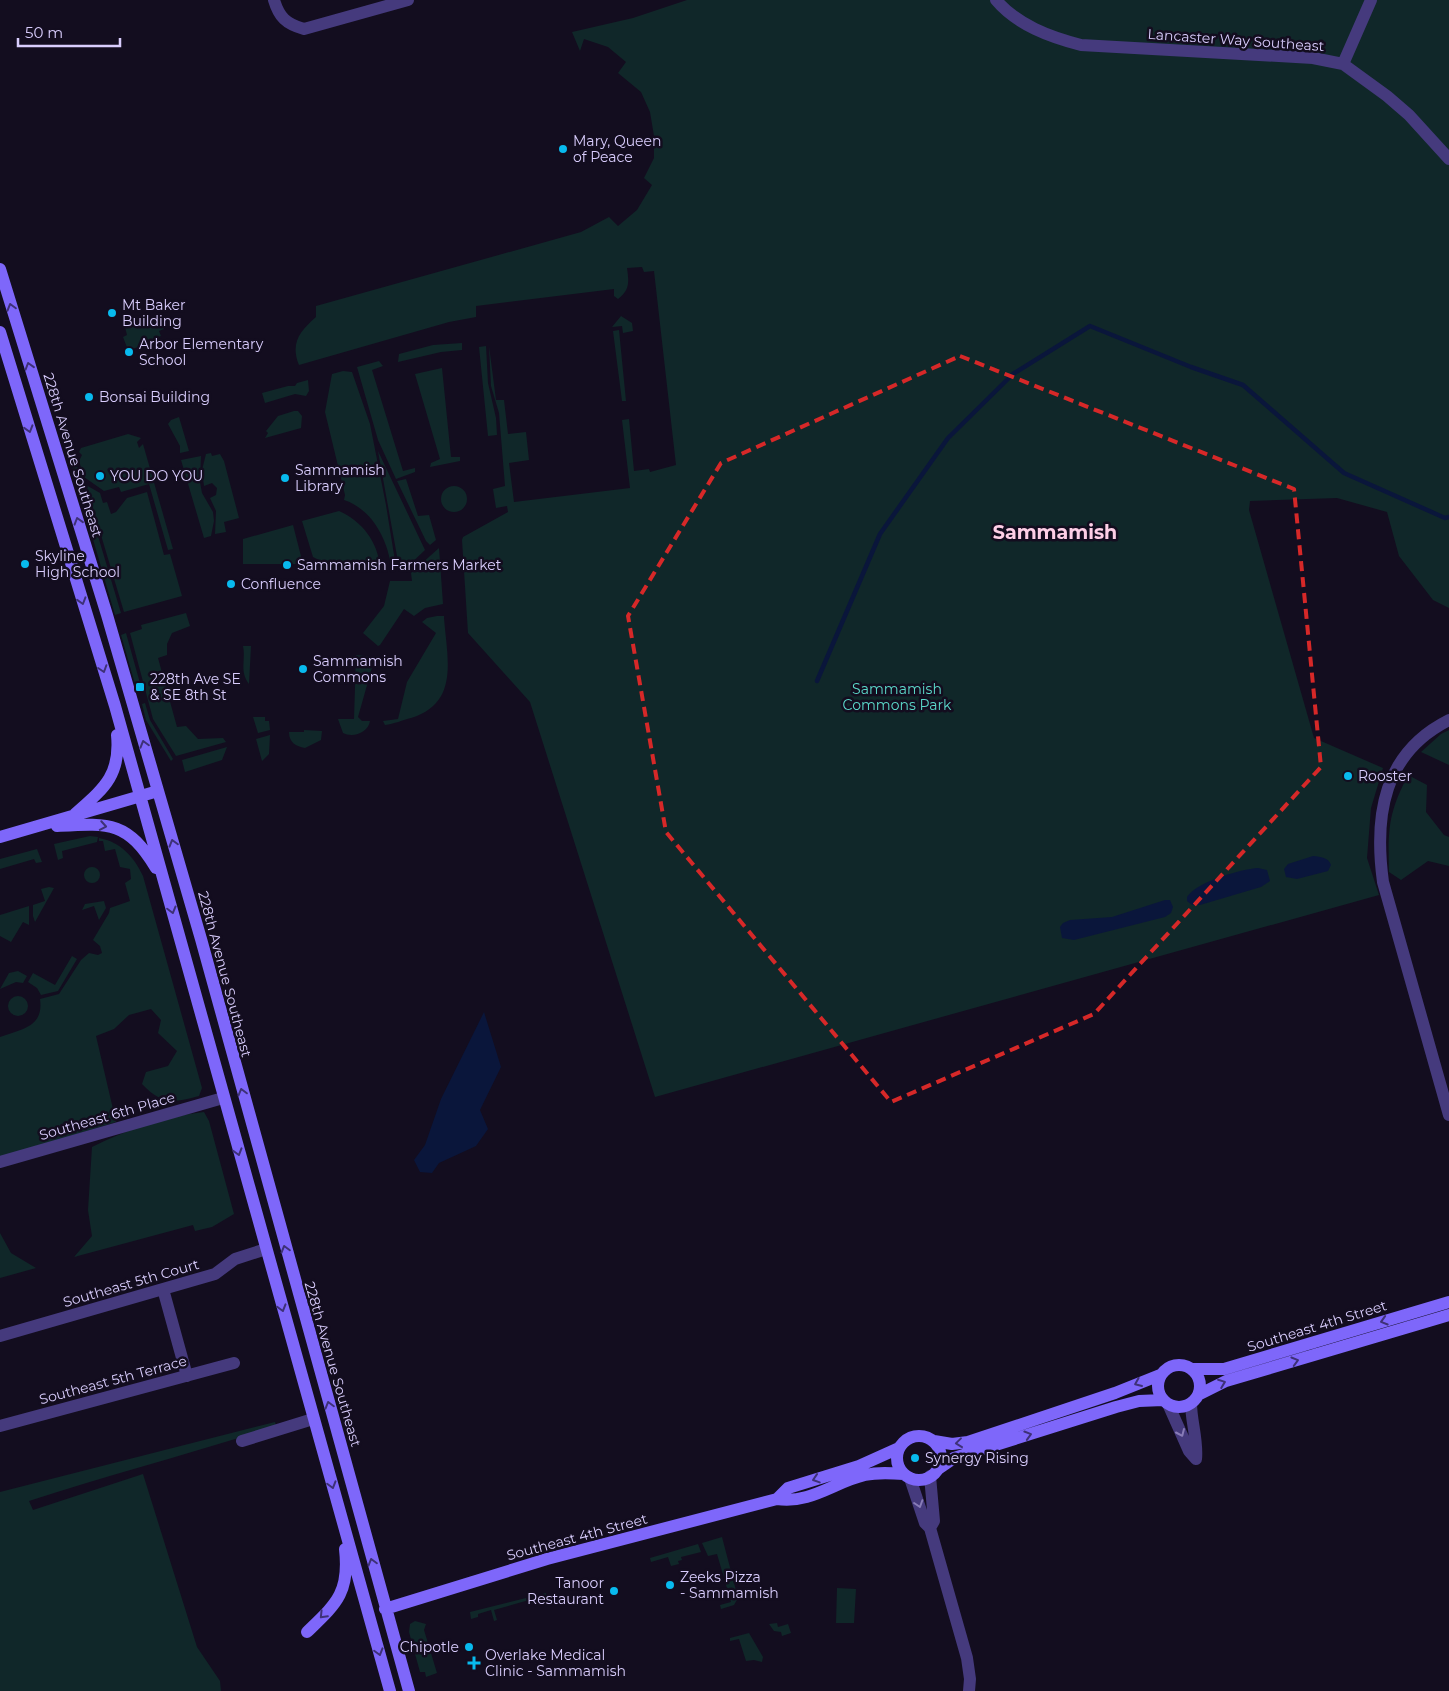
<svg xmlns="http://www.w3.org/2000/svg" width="1449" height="1691" viewBox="0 0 1449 1691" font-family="Montserrat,sans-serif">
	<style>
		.green { fill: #102729 }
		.water { fill: #0a163b }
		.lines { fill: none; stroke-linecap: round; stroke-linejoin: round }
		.stream { stroke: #0a163b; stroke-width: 4.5 }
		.street { stroke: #453a7d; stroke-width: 12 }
		.secondary { stroke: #7e67fa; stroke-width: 12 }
		.oneway { stroke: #3e3177 }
		.oneway2 { stroke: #887cb7 }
		.marked { fill: none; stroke: #d62828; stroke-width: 4; stroke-dasharray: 10 6; stroke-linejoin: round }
		.poi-dot { fill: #08baee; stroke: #130d1f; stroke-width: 2 }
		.labels { text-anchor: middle; stroke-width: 5; stroke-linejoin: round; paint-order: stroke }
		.street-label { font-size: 14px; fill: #d9cdfd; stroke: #130d1f }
		.poi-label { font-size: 14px; fill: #d9cdfd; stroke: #130d1f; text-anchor: start }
		.park-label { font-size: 14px; fill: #5cdacb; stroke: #130d1f }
		.district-label { font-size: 19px; font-weight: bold; fill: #fdcfe6; stroke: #130d1f }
	</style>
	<rect width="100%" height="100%" fill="#130d1f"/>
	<path class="green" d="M687,0H1449V608L1433,600L1399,556L1387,512L1337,498L1250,501L1249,510L1314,738L1383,768L1371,808L1367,858L1379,895L655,1097L530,702L468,633L462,540L463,537L508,512L507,506L496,508L493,489L505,486L499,413L491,386L489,346L496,400H504L508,434L526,432L529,460L509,463L514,502L630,488L622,420L629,419L634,471L649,469L650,472L676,465L654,271L644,272L642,267L627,268C629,282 630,290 618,299L614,296V289L476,306V317L449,322L299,365C290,343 300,331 316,317V306L581,232L609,217L618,226L637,210L652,185L644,178L654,158V136L650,112L641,92L618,73L626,62L608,47L584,39L580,51L572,32L633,18Z
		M159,315L164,329L159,331L161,336L138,344L139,347L128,350L123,337L127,335L125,327Z
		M621,316L632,323L633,331L623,333L622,326L612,327Z
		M619,330L626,401H622L613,331Z
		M462,343V350L441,352L398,362L399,354L433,345Z
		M486,346L488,383L496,418L497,435L488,436L479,347Z
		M379,361L383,366L372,370L403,471L415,468V472L396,479L378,440L357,367Z
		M442,368L451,457H460V461L430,467L431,463L440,459L415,374Z
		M343,371L352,372L370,424L386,505L396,567H391C388,540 372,509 344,500L345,495L325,412L332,374Z
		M308,380L309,391L306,396L295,394L265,403L262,393L288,386H295L297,383Z
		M294,411H298L302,416L301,428L265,438L268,433L266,431L278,416Z
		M179,417L189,451L180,453V446L168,424L171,420Z
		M128,434L141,438L137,442L139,448L143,444L173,549L168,550L149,484L121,492L119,487L104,491L84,477L79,461L82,455L79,452L81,448Z
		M378,451L425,550L405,569L399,567Z
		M211,453L212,456L220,454L224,461L239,518L224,522L226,532L215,534L216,511L210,498L216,495L217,488L212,483L204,486L202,470L206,454Z
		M201,456L200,482L202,493L213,512L214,521L211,536L204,538L181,460Z
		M75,459L121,613L115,615L72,467V460Z
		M406,479L418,516L429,515L436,540L430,545L426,541L397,481Z
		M86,485L100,493L103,503L107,502L111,514L116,512L127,498L147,492L164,555L170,554L182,596L124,612Z
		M441 499a13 13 0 1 1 26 0a13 13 0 1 1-26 0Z
		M339,511C362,521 378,542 380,567L323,562L313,557L302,521Z
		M293,525L302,560L299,564H243V539Z
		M439,548L443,604L425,608L414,616L404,609L380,645L378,646L363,633L384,606L390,581H412L411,573Z
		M186,613L190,626L172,633L167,644V655L158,658L177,727L186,726L198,739L223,738L226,742L176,756L153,719L130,633L142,629L141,625Z
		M437,616H444V618C447,658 460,703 411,718C403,720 394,724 385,725L383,721L398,719L407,682L436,633L422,622L427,618Z
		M126,633L140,683L135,684L121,635Z
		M243,646H251L249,684C239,671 246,660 243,646Z
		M356,655L375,657L358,717L362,721H370C368,733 353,738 343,733L338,719H354Z
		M145,703L150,720L173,759L171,761L146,720L142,704Z
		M253,717H265V721H269L270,730L258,733Z
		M304,730L322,731L321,740L305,748C296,746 289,743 289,732H304Z
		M1449,730V765L1421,752L1441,734Z
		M270,735L269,754L262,761L256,739Z
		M227,747L222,760L185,772L182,760Z
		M1408,775L1427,785L1426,812L1444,835L1449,837V866L1428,861L1401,880L1389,872C1388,829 1388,814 1408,775Z
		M90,836L98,837L97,842L62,851L63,858L58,860L54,844Z
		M99,838C121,842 134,857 143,876L202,1088L199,1096C173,1103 162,1105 142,1084L146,1072L168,1066L177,1051L158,1033L161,1020L151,1009L129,1015L114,1029L96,1036L116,1122L0,1158V1037C22,1029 44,1027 40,999L59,994L81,960L89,953L98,955L102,953L100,946L93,940L109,913L110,908L130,901L125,883L131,879L130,869L120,867L115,849L105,851L103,841H99Z
		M37,849L42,862L36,863L34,859L0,869V859Z
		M84 875a8 8 0 1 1 16 0a8 8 0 1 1-16 0Z
		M49,887L54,888L35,922L33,916V905L45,901L41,889Z
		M104,901L106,908L99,920L94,906L82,910L85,904Z
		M29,906V925L23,922L11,942L0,936V915Z
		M72,956L77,959L58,991L41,995L37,988L28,982L33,973L55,985Z
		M18,971L27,976L23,983L16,982L0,989L9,973Z
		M8 1006a10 10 0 1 1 20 0a10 10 0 1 1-20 0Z
		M204,1112L209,1121L234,1214L212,1227L195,1231L193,1225L74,1257L92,1236L88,1210L92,1147C126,1130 165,1116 204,1112Z
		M0,1233L11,1253L36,1268L0,1278Z
		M275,1422L276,1426C194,1453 111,1474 29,1501L33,1510L143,1474L197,1647L220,1681L221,1691H0V1492Z
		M722,1537L738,1598L734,1605L721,1609L720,1605L731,1602L717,1554L708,1556L702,1543Z
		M698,1544L701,1552L681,1557L682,1560L678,1561L679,1564L671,1566L668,1557L651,1562L650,1558Z
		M837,1588L856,1589L854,1623H836Z
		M546,1593L548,1606H546L543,1596L494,1610L497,1620L494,1621L491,1610L478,1614V1617L471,1619L470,1612Z
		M415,1621L426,1624L424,1630L437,1673L426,1677L425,1672H420L409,1632L410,1624Z
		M777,1623L778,1627L788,1624L791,1633L782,1636L781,1632L774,1631L769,1624Z
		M749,1633L763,1657L762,1662L754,1660L746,1661L739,1639L730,1641V1638Z"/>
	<path class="water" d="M1313,856C1321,857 1328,857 1331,865L1328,871L1297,879L1286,877L1284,869L1288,864Z
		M1258,868L1267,870L1270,881L1261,887L1200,905H1192L1187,901V897C1196,882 1241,869 1258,868Z
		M1165,900H1170L1173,907L1171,913L1165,917L1074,940L1062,938L1060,927L1063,923L1070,920L1112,917Z
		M484,1012L501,1067L480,1110L488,1129L476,1146L439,1163L432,1173L420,1172L414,1160L425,1145L441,1099Z"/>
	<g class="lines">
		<path class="stream" d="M817,681L880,534L948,438L1013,374L1090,326L1191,367L1243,385L1344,473L1445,518L1449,517"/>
		<path class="street" d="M274,0C279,17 286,24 304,29L408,0
			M996,0C1017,25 1050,37 1081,45L1313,58L1343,64L1387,96L1409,115L1449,159
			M1343,64L1371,0
			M1449,720C1383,753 1374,816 1383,882L1449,1115
			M0,1162L223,1098
			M163,1289L187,1376
			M0,1336L215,1274L235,1259L266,1249
			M1191,1403C1191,1421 1198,1441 1196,1459
			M1169,1406L1189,1451L1196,1459
			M0,1426L234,1363
			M242,1441L313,1419
			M930,1476L934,1521L930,1528
			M910,1478L925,1523L930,1528L967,1658L970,1679L969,1691"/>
		<path class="secondary" d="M0,269L107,615L201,939L409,1691
			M0,332L115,706L390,1691
			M75,814C103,789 121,776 117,735
			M57,826C110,823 127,821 156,868
			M0,837L158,791
			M1158 1386a21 21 0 1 1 42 0a21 21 0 1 1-42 0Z
			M1192,1369H1224L1449,1302
			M1198,1395L1226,1381L1449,1315
			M897 1458a22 22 0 1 1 44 0a22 22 0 1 1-44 0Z
			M934,1441L952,1444L968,1442L1115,1393L1160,1375
			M938,1469L954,1458L1116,1407L1139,1401L1163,1400
			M777,1499L788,1488L859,1466L899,1448
			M385,1609L547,1559L777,1499C811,1504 834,1482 865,1475C878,1472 891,1473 904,1474
			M307,1632C336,1604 350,1593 345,1549"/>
	</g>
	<defs><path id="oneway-chevron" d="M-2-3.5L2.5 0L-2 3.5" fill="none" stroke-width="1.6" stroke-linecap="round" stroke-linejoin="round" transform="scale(1.25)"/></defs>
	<g class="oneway">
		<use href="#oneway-chevron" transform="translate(11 307) rotate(-106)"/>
		<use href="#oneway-chevron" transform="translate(29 366) rotate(-107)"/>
		<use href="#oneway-chevron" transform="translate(29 429) rotate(73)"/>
		<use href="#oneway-chevron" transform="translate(78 521) rotate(-107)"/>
		<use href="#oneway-chevron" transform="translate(82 601) rotate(73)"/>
		<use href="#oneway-chevron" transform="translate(103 669) rotate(72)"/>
		<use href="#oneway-chevron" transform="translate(144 744) rotate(-106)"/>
		<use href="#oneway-chevron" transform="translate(103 826) rotate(10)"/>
		<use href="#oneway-chevron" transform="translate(173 843) rotate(-106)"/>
		<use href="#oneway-chevron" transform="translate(172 910) rotate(75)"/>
		<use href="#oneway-chevron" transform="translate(242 1092) rotate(-105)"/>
		<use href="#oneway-chevron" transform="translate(238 1152) rotate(74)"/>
		<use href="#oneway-chevron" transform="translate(285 1249) rotate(-106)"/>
		<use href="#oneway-chevron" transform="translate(282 1308) rotate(74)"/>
		<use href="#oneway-chevron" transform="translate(1384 1321) rotate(163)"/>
		<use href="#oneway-chevron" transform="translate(1295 1361) rotate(-16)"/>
		<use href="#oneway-chevron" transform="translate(1138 1383) rotate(157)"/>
		<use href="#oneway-chevron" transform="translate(1222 1383) rotate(-21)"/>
		<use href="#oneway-chevron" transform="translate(329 1405) rotate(-106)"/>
		<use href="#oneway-chevron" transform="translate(1028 1435) rotate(-17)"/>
		<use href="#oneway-chevron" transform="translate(959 1443) rotate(173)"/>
		<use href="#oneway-chevron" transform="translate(816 1479) rotate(162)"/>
		<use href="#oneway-chevron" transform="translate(332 1485) rotate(74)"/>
		<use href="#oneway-chevron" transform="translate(372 1562) rotate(-106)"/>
		<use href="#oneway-chevron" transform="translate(323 1615) rotate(134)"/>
		<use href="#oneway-chevron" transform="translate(379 1652) rotate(74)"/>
	</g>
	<g class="oneway2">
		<use href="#oneway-chevron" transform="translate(1181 1433) rotate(66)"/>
		<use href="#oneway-chevron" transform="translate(919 1504) rotate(72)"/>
	</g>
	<path class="marked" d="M960,356L1294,489L1321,767L1094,1014L891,1102L666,832L628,616L721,463Z"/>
	<g class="poi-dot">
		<circle cx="563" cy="149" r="5"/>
		<circle cx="112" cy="313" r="5"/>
		<circle cx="129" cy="352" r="5"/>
		<circle cx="89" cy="397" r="5"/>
		<circle cx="100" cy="476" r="5"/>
		<circle cx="285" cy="478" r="5"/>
		<circle cx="25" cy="564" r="5"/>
		<circle cx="287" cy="565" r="5"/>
		<circle cx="231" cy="584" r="5"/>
		<circle cx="303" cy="669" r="5"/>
		<rect x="135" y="682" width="10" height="10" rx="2.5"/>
		<circle cx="1348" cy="776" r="5"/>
		<circle cx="915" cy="1458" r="5"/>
		<circle cx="670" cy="1585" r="5"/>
		<circle cx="614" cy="1591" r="5"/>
		<circle cx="469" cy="1647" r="5"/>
		<path d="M471.5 1655.5h5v5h5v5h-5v5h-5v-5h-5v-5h5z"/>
	</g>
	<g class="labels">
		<g class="street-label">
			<text transform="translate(1236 40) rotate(4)" y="5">Lancaster Way Southeast</text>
			<text transform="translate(73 455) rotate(73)" y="5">228th Avenue Southeast</text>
			<text transform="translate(225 974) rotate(75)" y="5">228th Avenue Southeast</text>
			<text transform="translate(107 1116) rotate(-16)" y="5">Southeast 6th Place</text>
			<text transform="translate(131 1283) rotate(-16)" y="5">Southeast 5th Court</text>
			<text transform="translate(1317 1326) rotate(-17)" y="5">Southeast 4th Street</text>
			<text transform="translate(333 1364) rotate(74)" y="5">228th Avenue Southeast</text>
			<text transform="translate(113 1380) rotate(-15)" y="5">Southeast 5th Terrace</text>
			<text transform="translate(577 1537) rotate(-15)" y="5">Southeast 4th Street</text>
		</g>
		<g class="poi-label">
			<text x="573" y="146">Mary, Queen<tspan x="573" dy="16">of Peace</tspan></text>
			<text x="122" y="310">Mt Baker<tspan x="122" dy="16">Building</tspan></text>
			<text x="139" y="349">Arbor Elementary<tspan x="139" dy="16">School</tspan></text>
			<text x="99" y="402">Bonsai Building</text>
			<text x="295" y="475">Sammamish<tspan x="295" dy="16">Library</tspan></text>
			<text x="110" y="481">YOU DO YOU</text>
			<text x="35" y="561">Skyline<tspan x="35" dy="16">High School</tspan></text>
			<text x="297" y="570">Sammamish Farmers Market</text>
			<text x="241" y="589">Confluence</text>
			<text x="313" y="666">Sammamish<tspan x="313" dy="16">Commons</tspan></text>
			<text x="150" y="684">228th Ave SE<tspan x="150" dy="16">&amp; SE 8th St</tspan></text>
			<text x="1358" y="781">Rooster</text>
			<text x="925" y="1463">Synergy Rising</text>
			<text x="680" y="1582">Zeeks Pizza<tspan x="680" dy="16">- Sammamish</tspan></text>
			<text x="604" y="1588" text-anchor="end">Tanoor<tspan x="604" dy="16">Restaurant</tspan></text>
			<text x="459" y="1652" text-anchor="end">Chipotle</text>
			<text x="485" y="1660">Overlake Medical<tspan x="485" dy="16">Clinic - Sammamish</tspan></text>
		</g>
		<g class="park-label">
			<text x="897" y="694">Sammamish<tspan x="897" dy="16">Commons Park</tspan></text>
		</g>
		<g class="district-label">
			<text x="1055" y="539">Sammamish</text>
		</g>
	</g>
	<path d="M18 38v8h102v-8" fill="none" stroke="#d9cdfd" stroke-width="2.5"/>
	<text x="25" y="38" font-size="15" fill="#d9cdfd" stroke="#130d1f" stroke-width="4" paint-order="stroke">50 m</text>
</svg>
